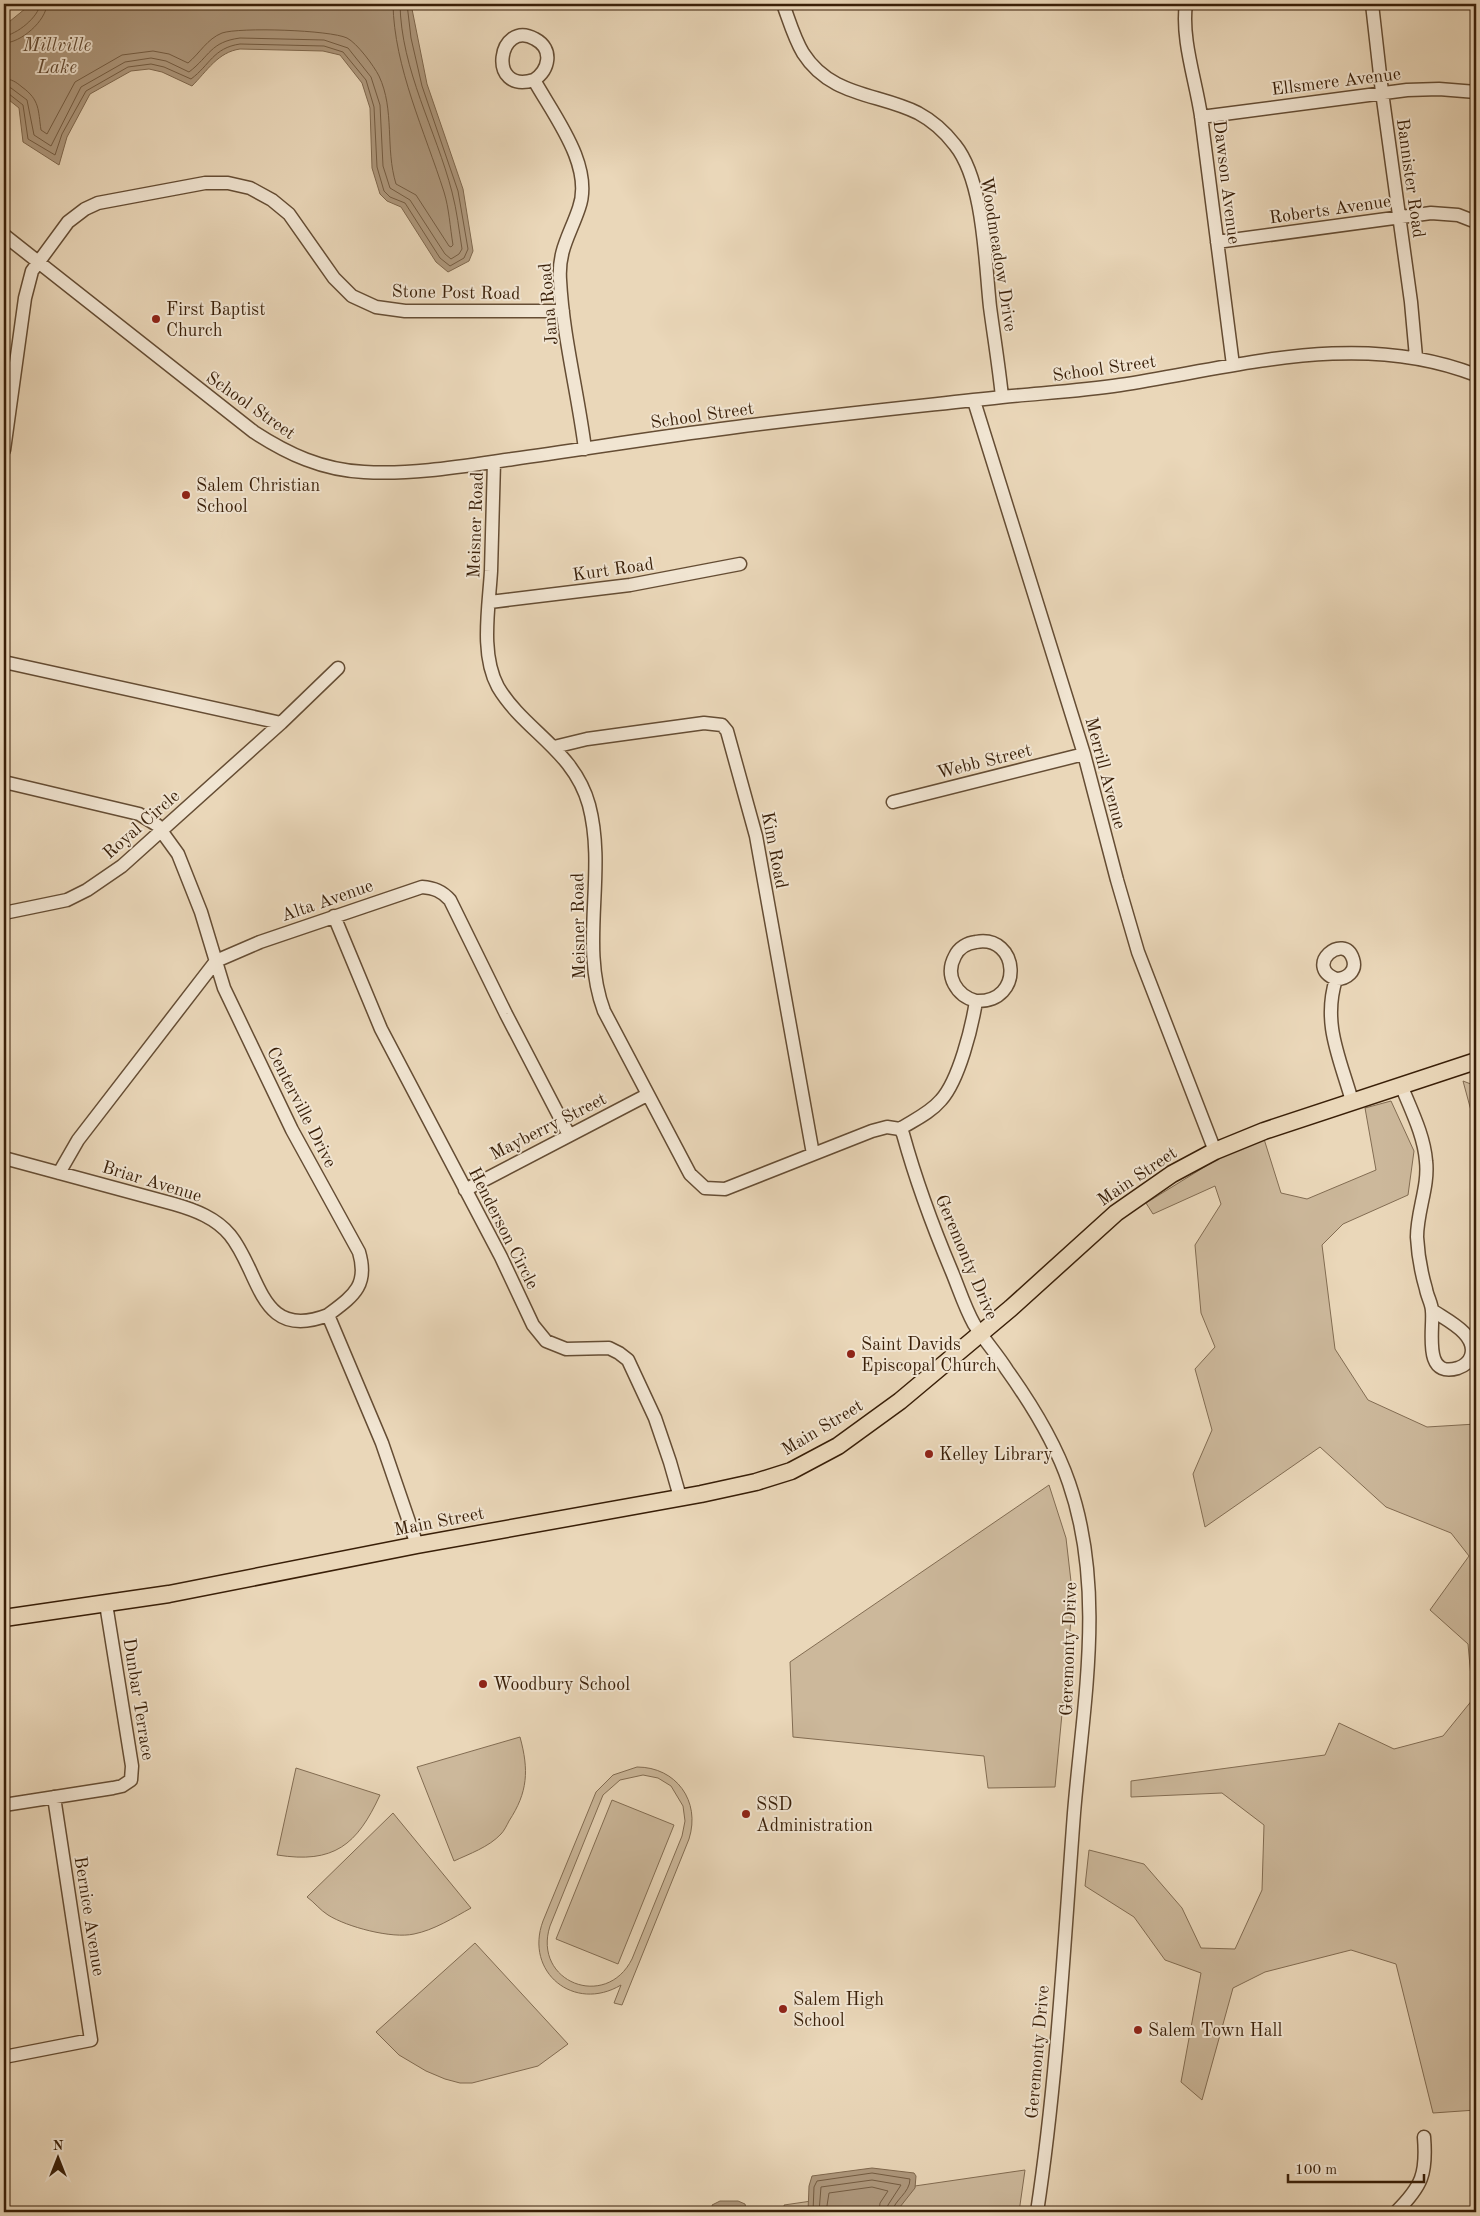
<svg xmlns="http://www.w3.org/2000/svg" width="1480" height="2216" viewBox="0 0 1480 2216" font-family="'Old Standard TT',serif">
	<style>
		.green { fill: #ccb89b; stroke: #826c52; fill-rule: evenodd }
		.water { fill: #ae987d; stroke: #7f684e }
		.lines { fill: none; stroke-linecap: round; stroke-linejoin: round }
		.shore { stroke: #745c42; stroke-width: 1 }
		.minor-casing { stroke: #654d34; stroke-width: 15 }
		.major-casing { stroke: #391f08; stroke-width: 19 }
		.minor { stroke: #f1e5d2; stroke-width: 12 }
		.major { stroke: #ead7b9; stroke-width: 16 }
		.poi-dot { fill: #8f2418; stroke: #f1e5d2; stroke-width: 2 }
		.labels { text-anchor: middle; stroke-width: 4; stroke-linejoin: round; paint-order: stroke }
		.street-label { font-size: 18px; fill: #391f08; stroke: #f1e5d2 }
		.poi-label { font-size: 18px; fill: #391f08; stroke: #f1e5d2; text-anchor: start }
		.water-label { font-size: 19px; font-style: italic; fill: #624931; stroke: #f1e5d2 }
	</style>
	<rect width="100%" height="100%" fill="#ead7b9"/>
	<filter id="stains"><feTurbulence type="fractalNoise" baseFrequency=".004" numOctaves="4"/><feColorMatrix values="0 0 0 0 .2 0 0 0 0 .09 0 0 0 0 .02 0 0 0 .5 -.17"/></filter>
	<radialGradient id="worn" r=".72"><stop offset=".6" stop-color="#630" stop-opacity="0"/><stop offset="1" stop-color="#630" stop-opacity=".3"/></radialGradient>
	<path class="green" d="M1463,1081L1476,1086V1141L1473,1118Z
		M1391,1101L1414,1151L1408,1195L1343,1224L1322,1245L1335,1349L1368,1400L1427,1427L1476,1424V2110L1433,2113L1396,1964L1351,1950L1265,1972L1233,1988L1202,2100L1181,2082L1201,1973L1165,1960L1134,1917L1085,1886L1089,1850L1144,1864L1182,1908L1201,1948L1235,1949L1262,1890L1264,1825L1222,1793L1131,1797V1781L1325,1755L1339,1723L1394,1749L1443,1736L1473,1699L1468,1644L1430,1610L1469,1556L1451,1533L1386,1507L1320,1447L1205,1527L1193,1474L1212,1430L1195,1369L1215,1347L1201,1313L1195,1245L1221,1204L1215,1186L1153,1214L1146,1203L1219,1158L1264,1139L1281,1193L1307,1199L1376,1170L1365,1108Z
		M1049,1485L1066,1538L1073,1599L1055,1787L988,1788L984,1756L793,1737L790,1662Z
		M520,1737C529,1770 528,1792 509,1821C507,1825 504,1831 501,1834C489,1847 469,1854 454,1861L417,1767Z
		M637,1767C676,1767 701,1801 689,1839L622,2005L614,2003L621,1985C574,2013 524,1972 543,1921L596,1792L613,1775ZM643,1775L658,1778L671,1786L683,1806L685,1821L682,1836L632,1959C606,2011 532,1982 550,1926L603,1795L620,1780Z
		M296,1768L380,1795C357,1845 334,1864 277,1855Z
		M612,1800L674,1825L618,1964L556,1939Z
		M393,1813L471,1908C453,1918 434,1930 414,1934C392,1939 347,1927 328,1915C320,1910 314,1902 307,1897Z
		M475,1943L568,2044L538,2066L472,2083H460L445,2079L426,2071L399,2055L376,2032Z
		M1025,2170L1019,2212H785L784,2205Z"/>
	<path class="water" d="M31,4H411L427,84L463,189L473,251L469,261L448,272L436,262L401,207L387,201L380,194L372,168L370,108L362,83L340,55L323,51L240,49C218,52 207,71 192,86L162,72L149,69L131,71L90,94L67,137L59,165L23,142L19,108L4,96V26Z
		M872,2168L914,2173L916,2176L915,2188L896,2212H808L809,2186L812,2176Z
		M720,2201H738L745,2204L747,2212H714L712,2205Z"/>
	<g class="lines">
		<path class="shore" d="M4,36C16,35 39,17 40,4
			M4,43C21,43 46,21 47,4
			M4,79C12,79 16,82 22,87C40,100 38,110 41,130L47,134L75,82L122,55L153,51L169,54L188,63C200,53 207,39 222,33C240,27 330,30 347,38C357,43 374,66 379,76C395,110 385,148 396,184L416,195L449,246L451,247L453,245C450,227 449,208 444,192C425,132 394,67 393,4
			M4,86L11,88L27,100L34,135L51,146L81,87L125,62L151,58L166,61L189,72C210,56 210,42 240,38L324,40L348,48L371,77L380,105L383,166L390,188L410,200L445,254L451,259L459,254L462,249C459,230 457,211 452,192C436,130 401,70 400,4
			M4,93L9,94L23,105L28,139L55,155L62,134L86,91L128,67L151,64L164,67L191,79C210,65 213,48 240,44L324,46L343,52L366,80L374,107L377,167L384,191L390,197L405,203L440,258L450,266L464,258L468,249L458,191L422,86L411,38L407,4
			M813,2212L814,2187L817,2181L872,2173L910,2179C910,2193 894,2200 892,2212
			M819,2212L821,2187L872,2180L901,2185L888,2205L886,2212
			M826,2212L829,2193L872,2187L888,2191L880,2203L879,2212"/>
		<g class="minor-casing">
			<path id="minor" d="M783,4C789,20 794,38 803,53C831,97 878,93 918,113C933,121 945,132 955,145C984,181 985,262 990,307C994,337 999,367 1002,397
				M1186,4C1181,39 1196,81 1201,116C1212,199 1223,282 1233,365
				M1372,4L1382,92L1411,302L1416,357
				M534,80C486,95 498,18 535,39C554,49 549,70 534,80C554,116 594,166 579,208C570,235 558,250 560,280C563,337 578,393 585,449
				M1201,117L1407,90L1439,89L1476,92
				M4,235L254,432C288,454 322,470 364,472C413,475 464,466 513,459C585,449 657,437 729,428C820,416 911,407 1002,397C1041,393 1081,391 1120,385C1238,367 1359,329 1476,375
				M1217,242L1431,213L1458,215L1476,222
				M974,401L1084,754L1117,880L1138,952L1215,1151
				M4,450L25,298L32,271L68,222L85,209L98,203L205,183H228L250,188L272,200L289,214L334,278L352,296L376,307L405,311H563
				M494,462C493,498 492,535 491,571C489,607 480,654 498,687C524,731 574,750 589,805C607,873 579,945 604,1011L690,1174L705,1188L725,1189L872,1131L887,1127L900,1129
				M490,602L630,585L740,564
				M4,662L281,723
				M554,747L587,739L704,723L722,725L727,731L756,836L813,1154
				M4,782L139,814L157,825L178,854L201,912L224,988L292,1130L359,1252C369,1286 353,1296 328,1315L382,1443L417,1545
				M893,802L1084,754
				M4,913L67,900L87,890L122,866L281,723L338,668
				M334,916L381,1029L501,1257L533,1325L546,1341L566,1349L609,1348L619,1353L628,1360L655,1418L670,1462L680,1497
				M1336,979C1303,966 1344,931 1353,959C1357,971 1347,979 1336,979C1322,1024 1340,1058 1352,1101
				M1401,1085C1411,1110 1424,1135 1426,1161C1429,1186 1417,1211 1417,1237C1418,1255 1421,1272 1426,1289C1427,1296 1432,1304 1432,1311C1434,1329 1422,1379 1458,1368C1464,1366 1469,1362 1471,1356C1478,1334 1446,1320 1432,1310
				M900,1129L903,1134C916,1181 933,1227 952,1272C959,1289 965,1308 974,1324C984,1340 997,1354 1007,1370C1032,1405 1055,1442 1069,1483C1106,1590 1083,1704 1074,1813C1064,1946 1057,2080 1037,2212
				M900,1129C914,1120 930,1113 941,1100C959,1080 972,1027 976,1001C957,996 944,976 955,956C959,948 967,943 976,942C1019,934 1025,1003 976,1001
				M4,1158L174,1204C195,1210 216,1218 230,1235C261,1273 259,1342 328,1315
				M59,1173L78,1140L216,961L260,942L422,887C434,888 442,891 450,900L506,1014L569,1135
				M465,1190L647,1095
				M4,1805L113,1788L122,1786L131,1780L132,1766L106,1604
				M4,2057L91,2040L54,1797
				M1396,2212C1422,2186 1427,2174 1424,2137"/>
		</g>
		<g class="major-casing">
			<path id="major" d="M4,1618L169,1594L417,1545L701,1494L756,1482L791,1471L838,1446L900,1401L1011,1308L1116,1213L1172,1174L1215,1151L1264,1131L1476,1061"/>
		</g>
		<use href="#minor" class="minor"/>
		<use href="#major" class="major"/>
	</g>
	<g class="poi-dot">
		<circle cx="156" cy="319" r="5"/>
		<circle cx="186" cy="495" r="5"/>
		<circle cx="851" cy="1354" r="5"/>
		<circle cx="929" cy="1454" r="5"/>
		<circle cx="483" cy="1684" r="5"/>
		<circle cx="746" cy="1814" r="5"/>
		<circle cx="783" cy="2009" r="5"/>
		<circle cx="1138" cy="2030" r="5"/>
	</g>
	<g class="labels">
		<g class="street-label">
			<text transform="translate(1336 81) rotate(-7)" y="6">Ellsmere Avenue</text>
			<text transform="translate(1411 178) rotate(82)" y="6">Bannister Road</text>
			<text transform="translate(1227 182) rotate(83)" y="6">Dawson Avenue</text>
			<text transform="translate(1330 209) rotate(-8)" y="6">Roberts Avenue</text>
			<text transform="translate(999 254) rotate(81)" y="6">Woodmeadow Drive</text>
			<text transform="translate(456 292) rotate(1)" y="6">Stone Post Road</text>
			<text transform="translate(548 304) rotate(-95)" y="6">Jana Road</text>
			<text transform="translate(1104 368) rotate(-8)" y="6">School Street</text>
			<text transform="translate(251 405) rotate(35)" y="6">School Street</text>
			<text transform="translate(702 415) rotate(-8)" y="6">School Street</text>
			<text transform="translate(475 525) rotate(-88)" y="6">Meisner Road</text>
			<text transform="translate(613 569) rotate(-8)" y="6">Kurt Road</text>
			<text transform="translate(984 761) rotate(-14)" y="6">Webb Street</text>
			<text transform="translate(1106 773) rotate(75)" y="6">Merrill Avenue</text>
			<text transform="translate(141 824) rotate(-41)" y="6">Royal Circle</text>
			<text transform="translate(775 850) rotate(79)" y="6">Kim Road</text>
			<text transform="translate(327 900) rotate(-19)" y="6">Alta Avenue</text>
			<text transform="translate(578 926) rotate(-91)" y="6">Meisner Road</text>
			<text transform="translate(302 1107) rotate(63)" y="6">Centerville Drive</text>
			<text transform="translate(548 1126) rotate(-27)" y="6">Mayberry Street</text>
			<text transform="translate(1137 1176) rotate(-34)" y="6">Main Street</text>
			<text transform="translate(152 1181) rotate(17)" y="6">Briar Avenue</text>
			<text transform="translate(504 1228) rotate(63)" y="6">Henderson Circle</text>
			<text transform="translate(967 1257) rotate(67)" y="6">Geremonty Drive</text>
			<text transform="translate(822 1427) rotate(-31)" y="6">Main Street</text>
			<text transform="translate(439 1521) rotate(-11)" y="6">Main Street</text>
			<text transform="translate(1068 1649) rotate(-88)" y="6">Geremonty Drive</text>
			<text transform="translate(139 1699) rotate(81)" y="6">Dunbar Terrace</text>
			<text transform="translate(90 1916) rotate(81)" y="6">Bernice Avenue</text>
			<text transform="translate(1037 2052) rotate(-85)" y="6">Geremonty Drive</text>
		</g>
		<g class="poi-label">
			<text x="166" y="315">First Baptist<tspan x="166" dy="21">Church</tspan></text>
			<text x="196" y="491">Salem Christian<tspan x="196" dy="21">School</tspan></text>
			<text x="861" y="1350">Saint Davids<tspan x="861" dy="21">Episcopal Church</tspan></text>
			<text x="939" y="1460">Kelley Library</text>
			<text x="493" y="1690">Woodbury School</text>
			<text x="756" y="1810">SSD<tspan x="756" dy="21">Administration</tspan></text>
			<text x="793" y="2005">Salem High<tspan x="793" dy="21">School</tspan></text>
			<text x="1148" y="2036">Salem Town Hall</text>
		</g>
		<g class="water-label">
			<text x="57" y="51">Millville<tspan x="57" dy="22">Lake</tspan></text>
		</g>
	</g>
	<rect width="1480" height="2216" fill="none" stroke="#ead7b9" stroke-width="20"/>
	<rect x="5" y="5" width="1470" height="2206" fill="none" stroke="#391f08" stroke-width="2.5"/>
	<rect x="10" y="10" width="1460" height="2196" fill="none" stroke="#391f08"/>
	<g transform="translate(58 2158)" stroke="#f1e5d2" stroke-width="4" paint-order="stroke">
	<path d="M0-4L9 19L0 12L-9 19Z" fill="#391f08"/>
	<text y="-8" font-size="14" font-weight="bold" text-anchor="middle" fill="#391f08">N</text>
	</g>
	<path d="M1288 2174v8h136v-8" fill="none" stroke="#391f08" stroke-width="2.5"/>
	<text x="1295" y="2174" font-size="15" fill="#391f08" stroke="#f1e5d2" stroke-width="4" paint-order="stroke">100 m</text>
	<rect width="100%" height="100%" filter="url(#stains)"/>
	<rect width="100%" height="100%" fill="url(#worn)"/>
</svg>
